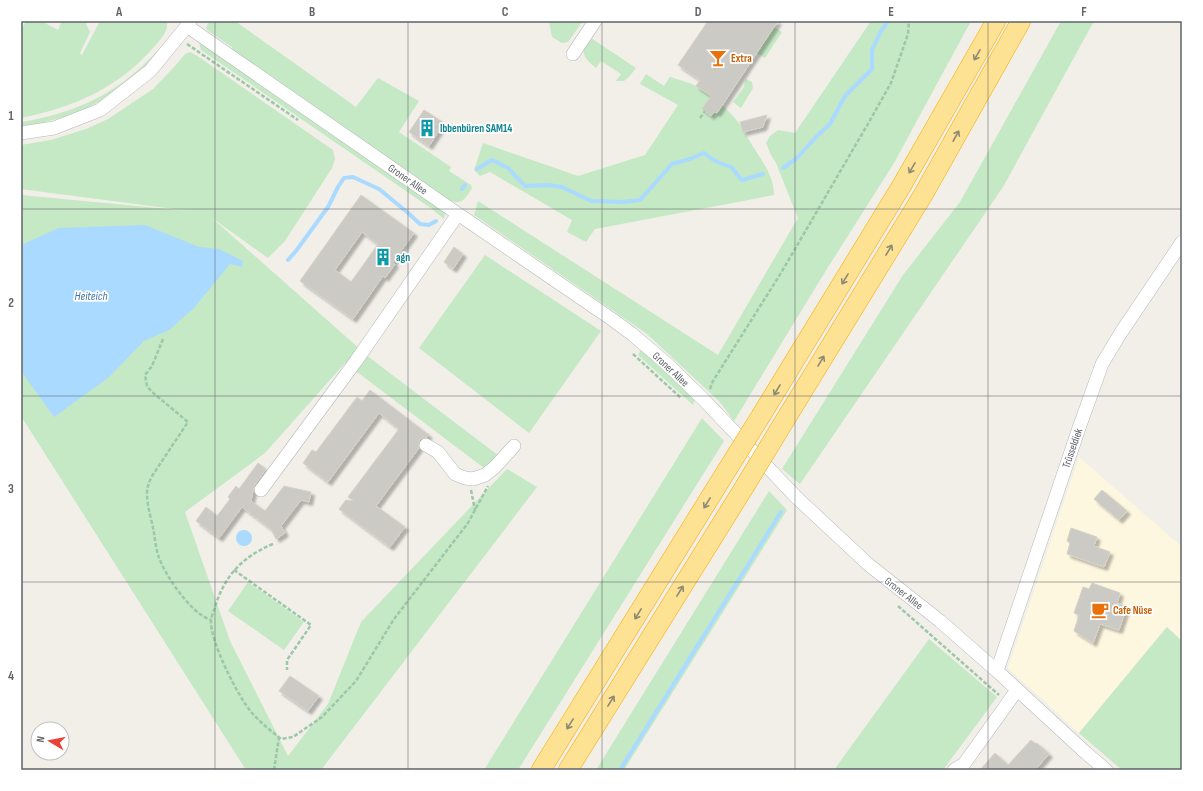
<svg xmlns="http://www.w3.org/2000/svg" width="1203" height="791" viewBox="0 0 1203 791" font-family="'Sofia Sans Condensed',sans-serif">
	<style>
		.commercial { fill: #fef7e0 }
		.green { fill: #c5e8c5 }
		.water { fill: #aadaff }
		.lines { fill: none; stroke-linecap: round; stroke-linejoin: round }
		.stream { stroke: #aadaff; stroke-width: 4 }
		.building { fill: #cccac5; stroke: #d6d1c6; fill-rule: evenodd; filter: url(#shadow) }
		.minor-casing { stroke: #b5b8bc; stroke-width: 14 }
		.highway-casing { stroke: #f9ab00; stroke-width: 20 }
		.path { stroke: #9cc7a9; stroke-width: 2.5; stroke-dasharray: 4 2; stroke-linecap: butt }
		.minor { stroke: #fff; stroke-width: 13 }
		.highway { stroke: #fde293; stroke-width: 19 }
		.highway-bridge-casing { stroke: #f9ab00; stroke-width: 20; stroke-linecap: butt }
		.highway-bridge { stroke: #fde293; stroke-width: 19 }
		.oneway { stroke: #8e8975 }
		.grid { fill: none; stroke: #5f6368; stroke-width: 1; stroke-opacity: 0.55 }
		.labels { text-anchor: middle; stroke-width: 3.5; stroke-linejoin: round; paint-order: stroke }
		.food-label { font-size: 11px; font-weight: bold; fill: #c56008; stroke: #fff; text-anchor: start }
		.culture-label { font-size: 11px; font-weight: bold; fill: #0d838f; stroke: #fff; text-anchor: start }
		.street-label { font-size: 11px; fill: #5f6368; stroke: #fff }
		.water-label { font-size: 12px; font-style: italic; fill: #4174aa; stroke: #fff }
		.neatline { fill: none; stroke: #5f6368; stroke-width: 1.5 }
		.grid-label { font-size: 13px; text-anchor: middle; font-weight: bold; fill: #5f6368 }
	</style>
	<defs>
		<filter id="shadow"><feDropShadow dx="3.5" dy="3.5" stdDeviation="1" flood-color="#0004"/></filter>
	</defs>
	<rect width="100%" height="100%" fill="#f1efe8"/>
	<path class="commercial" d="M1079,457L1182,547V641L1166,627L1079,733L1008,668Z"/>
	<path class="green" d="M26,21H41L58,30L61,23L58,21H88L86,24L90,32L80,53L82,55L100,21H167C169,31 160,40 154,47C117,89 74,107 21,118V31Z
		M209,21H235L356,107L378,78L419,101L399,132L451,167L449,171L471,185L472,188C462,206 457,205 441,195L233,53L232,47L208,31L206,28Z
		M549,21H583L568,42L562,43L552,37Z
		M871,21H971L894,163L825,272L734,421L719,401L647,334L474,215L478,201L718,355L798,218L776,163L771,155L766,143L770,136L778,130L795,133Z
		M1061,21H1094L1003,187L800,484L782,469L903,275L960,202Z
		M774,27L782,32L765,58L757,53Z
		M591,38L636,68L629,77L624,81H616L621,74L601,61L596,68C590,63 580,56 585,46C586,44 589,41 591,38Z
		M199,42L444,212L445,214L444,219L432,209L201,50Z
		M159,49V50L146,67L109,97L74,114L38,124L21,126V122C78,113 120,92 159,49Z
		M190,52L196,55L333,150L335,159L332,168L285,241L268,258L212,218L370,358L499,456L488,471L345,363L265,453L185,512L230,641L288,756L328,704L361,622L507,469L537,487L321,770H246L21,416V195L189,211L21,189V145L51,140L86,129L108,119L153,89L175,66L185,54Z
		M646,74L664,86L670,77C679,80 688,82 696,86C707,91 731,112 738,122C743,129 748,138 752,145C762,161 774,176 774,195L595,229L586,242L567,232L572,220L490,172L480,176L474,170L483,143L578,176L645,155L678,105L640,84Z
		M746,79L752,82L753,88L741,108L733,102L744,87L745,81Z
		M485,255L601,331L529,433L419,348Z
		M642,348L695,398L693,405L638,355Z
		M702,418L724,441L518,770H484Z
		M769,491L787,510L624,770H596Z
		M248,582L304,622L284,650L228,611Z
		M1167,627L1182,641V770H1122L1079,733Z
		M929,639L997,697L943,770H834Z"/>
	<path class="water" d="M145,225L199,247L219,249L243,261L242,267L230,264L194,308L169,330L144,341L108,378L54,417L21,371V245L59,228Z
		M236 538a8 8 0 1 1 16 0a8 8 0 1 1-16 0Z"/>
	<g class="lines">
		<path class="stream" d="M783,168L797,158L816,137L830,124L845,96L872,69V50L880,33L888,21
			M477,169L492,160L508,168L525,186L548,185L562,187L591,201L623,202L640,200L672,164L690,159L704,153L715,161L731,167L742,180L763,174
			M462,189L465,185
			M288,260L296,251L328,207L338,187L344,178L353,177L379,189L407,212L420,224L429,225L436,221
			M620,770L781,512"/>
	</g>
	<path class="building" d="M708,21H778L717,113L714,112L711,116L702,109L711,96L696,86L700,80L678,65Z
		M424,110L444,123L429,146L409,132Z
		M767,115L763,127L743,132L740,122Z
		M361,195L414,233L393,262L395,264L385,278L383,276L353,319L300,281ZM362,232L378,244L351,282L335,270Z
		M454,247L463,254L453,269L444,262Z
		M370,390L429,435L427,437L422,438L419,441L418,445L419,448L376,506L405,527L390,547L339,509L346,500L354,501L348,497L399,429L379,413L328,482L303,463L312,450L316,452L357,397L362,401Z
		M258,463L266,469L254,486L251,501L265,511L284,486L311,492L309,502L301,500L281,526L285,533L276,539L271,529L242,507L219,538L196,521L206,507L217,516L230,499L228,497L236,486L239,489Z
		M1102,490L1127,511L1119,520L1094,499Z
		M1071,528L1097,537L1094,546L1110,552L1104,567L1067,554L1070,543L1067,541Z
		M1092,583L1120,593L1117,603L1127,606L1119,630L1100,624L1093,643L1074,631L1079,615L1074,613L1083,587L1089,589Z
		M290,676L319,696L308,711L279,691Z
		M1031,740L1036,744L1037,743L1049,754L1035,770H980L995,753L1008,765Z"/>
	<g class="lines">
		<g class="minor-casing">
			<path id="minor" d="M187,26L458,214L613,320L632,334L666,363L705,401L796,497L869,565L940,621L997,671L1086,753L1106,770
				M573,54L595,21
				M21,133L54,128L100,110L150,71L187,26L190,21
				M426,445L438,452L455,474L465,478L473,479L485,475L495,467L514,446
				M261,490L356,361L458,214
				M997,671L1079,428L1102,364L1120,334L1182,242
				M954,770L964,764L1017,690"/>
		</g>
		<g class="highway-casing">
			<path id="highway" d="M762,414L902,185L996,21
				M779,430L923,195L1021,21
				M541,770L727,470
				M568,770L745,486"/>
		</g>
		<path class="path" d="M778,21L780,22V21
			M187,44L298,120
			M700,118L705,111
			M163,339L152,366L145,375L147,386L152,392L188,422L152,476C149,482 147,487 147,494C147,506 152,521 154,533C155,540 156,548 158,555C164,574 191,614 211,620
			M633,354L681,398
			M710,389L713,381L781,273L869,122L891,83L908,34L909,21
			M471,490L475,510
			M273,544C242,557 225,575 215,607C214,611 211,617 211,621C210,641 238,697 252,713C261,723 271,731 281,739L293,737L322,717L356,681L394,619L468,523L488,486
			M234,570L311,625L287,660V670
			M898,606L999,695
			M274,770L279,737"/>
		<use href="#minor" class="minor"/>
		<use href="#highway" class="highway"/>
		<g class="highway-bridge-casing">
			<path id="highway-bridge" d="M727,470L762,414
				M745,486L779,430"/>
		</g>
		<use href="#highway-bridge" class="highway-bridge"/>
	</g>
	<defs><path id="oneway-shaft" d="M-6 0H5M1.5-3L5.5 0L1.5 3" fill="none" stroke-width="1.6" stroke-linecap="round" stroke-linejoin="round"/></defs>
	<g class="oneway">
		<use href="#oneway-shaft" transform="translate(977 55) rotate(120)"/>
		<use href="#oneway-shaft" transform="translate(956 136) rotate(-61)"/>
		<use href="#oneway-shaft" transform="translate(912 168) rotate(120)"/>
		<use href="#oneway-shaft" transform="translate(889 250) rotate(-59)"/>
		<use href="#oneway-shaft" transform="translate(845 279) rotate(121)"/>
		<use href="#oneway-shaft" transform="translate(821 361) rotate(-59)"/>
		<use href="#oneway-shaft" transform="translate(777 390) rotate(121)"/>
		<use href="#oneway-shaft" transform="translate(707 503) rotate(122)"/>
		<use href="#oneway-shaft" transform="translate(680 591) rotate(-58)"/>
		<use href="#oneway-shaft" transform="translate(638 614) rotate(122)"/>
		<use href="#oneway-shaft" transform="translate(611 701) rotate(-58)"/>
		<use href="#oneway-shaft" transform="translate(570 724) rotate(122)"/>
	</g>
	<path class="grid" d="M215,21V770M408,21V770M602,21V770M795,21V770M988,21V770M21,209H1182M21,396H1182M21,582H1182"/>
	<defs>
		<g id="bar-bare" transform="scale(1.38)"><path d="M-6-5H6L.8 .8V4.5H3.5V6h-7V4.5H-.8V.8Z" fill="#e8710a" stroke="#fff" stroke-width="2.5" paint-order="stroke"/></g>
		<g id="building-bare" transform="scale(1.38)"><path d="M-4-6H4V6H1V3H-1V6H-4ZM-2.5-4.3h1.7v1.8h-1.7ZM.8-4.3h1.7v1.8H.8ZM-2.5-1h1.7V.8h-1.7ZM.8-1h1.7V.8H.8Z" fill="#0f9aa8" stroke="#fff" stroke-width="2.5" paint-order="stroke"/></g>
		<g id="cafe-bare" transform="scale(1.38)"><path d="M-5.5-4.5H6V0H3Q3 3.5 0 3.5H-2.5Q-5.5 3.5-5.5 0ZM3-3.2v2h1.7v-2ZM-6 4.5H4V6H-6Z" fill="#e8710a" stroke="#fff" stroke-width="2.5" paint-order="stroke"/></g>
	</defs>
	<g fill-rule="evenodd">
		<use href="#bar-bare" x="718" y="58"/>
		<use href="#building-bare" x="427" y="128"/>
		<use href="#building-bare" x="383" y="257"/>
		<use href="#cafe-bare" x="1100" y="610"/>
	</g>
	<g class="labels">
		<g class="food-label">
			<text x="731" y="62">Extra</text>
			<text x="1113" y="614">Cafe Nüse</text>
		</g>
		<g class="culture-label">
			<text x="440" y="132">Ibbenbüren SAM14</text>
			<text x="396" y="261">agn</text>
		</g>
		<g class="street-label">
			<text transform="translate(408 179) rotate(35)" y="4">Groner Allee</text>
			<text transform="translate(671 369) rotate(43)" y="4">Groner Allee</text>
			<text transform="translate(1072 448) rotate(-71)" y="4">Trüsseldiek</text>
			<text transform="translate(904 593) rotate(38)" y="4">Groner Allee</text>
		</g>
		<g class="water-label">
			<text x="91" y="300">Heiteich</text>
		</g>
	</g>
	<rect width="1203" height="791" fill="none" stroke="#ffffff" stroke-width="44"/>
	<g transform="translate(50 741) rotate(280)"><circle r="19" fill="#ffffff" stroke="#bfc1c3"/>
	<path d="M0-3L7 15L0 10L-7 15Z" fill="#ea4335"/>
	<text y="-6" font-size="11" font-weight="bold" text-anchor="middle" fill="#5f6368">N</text>
	</g>
	<rect x="22" y="22" width="1159" height="747" class="neatline"/>
	<g class="grid-label">
		<text x="119" y="16">A</text>
		<text x="312" y="16">B</text>
		<text x="505" y="16">C</text>
		<text x="698" y="16">D</text>
		<text x="891" y="16">E</text>
		<text x="1084" y="16">F</text>
		<text x="11" y="120">1</text>
		<text x="11" y="307">2</text>
		<text x="11" y="493">3</text>
		<text x="11" y="680">4</text>
	</g>
</svg>
